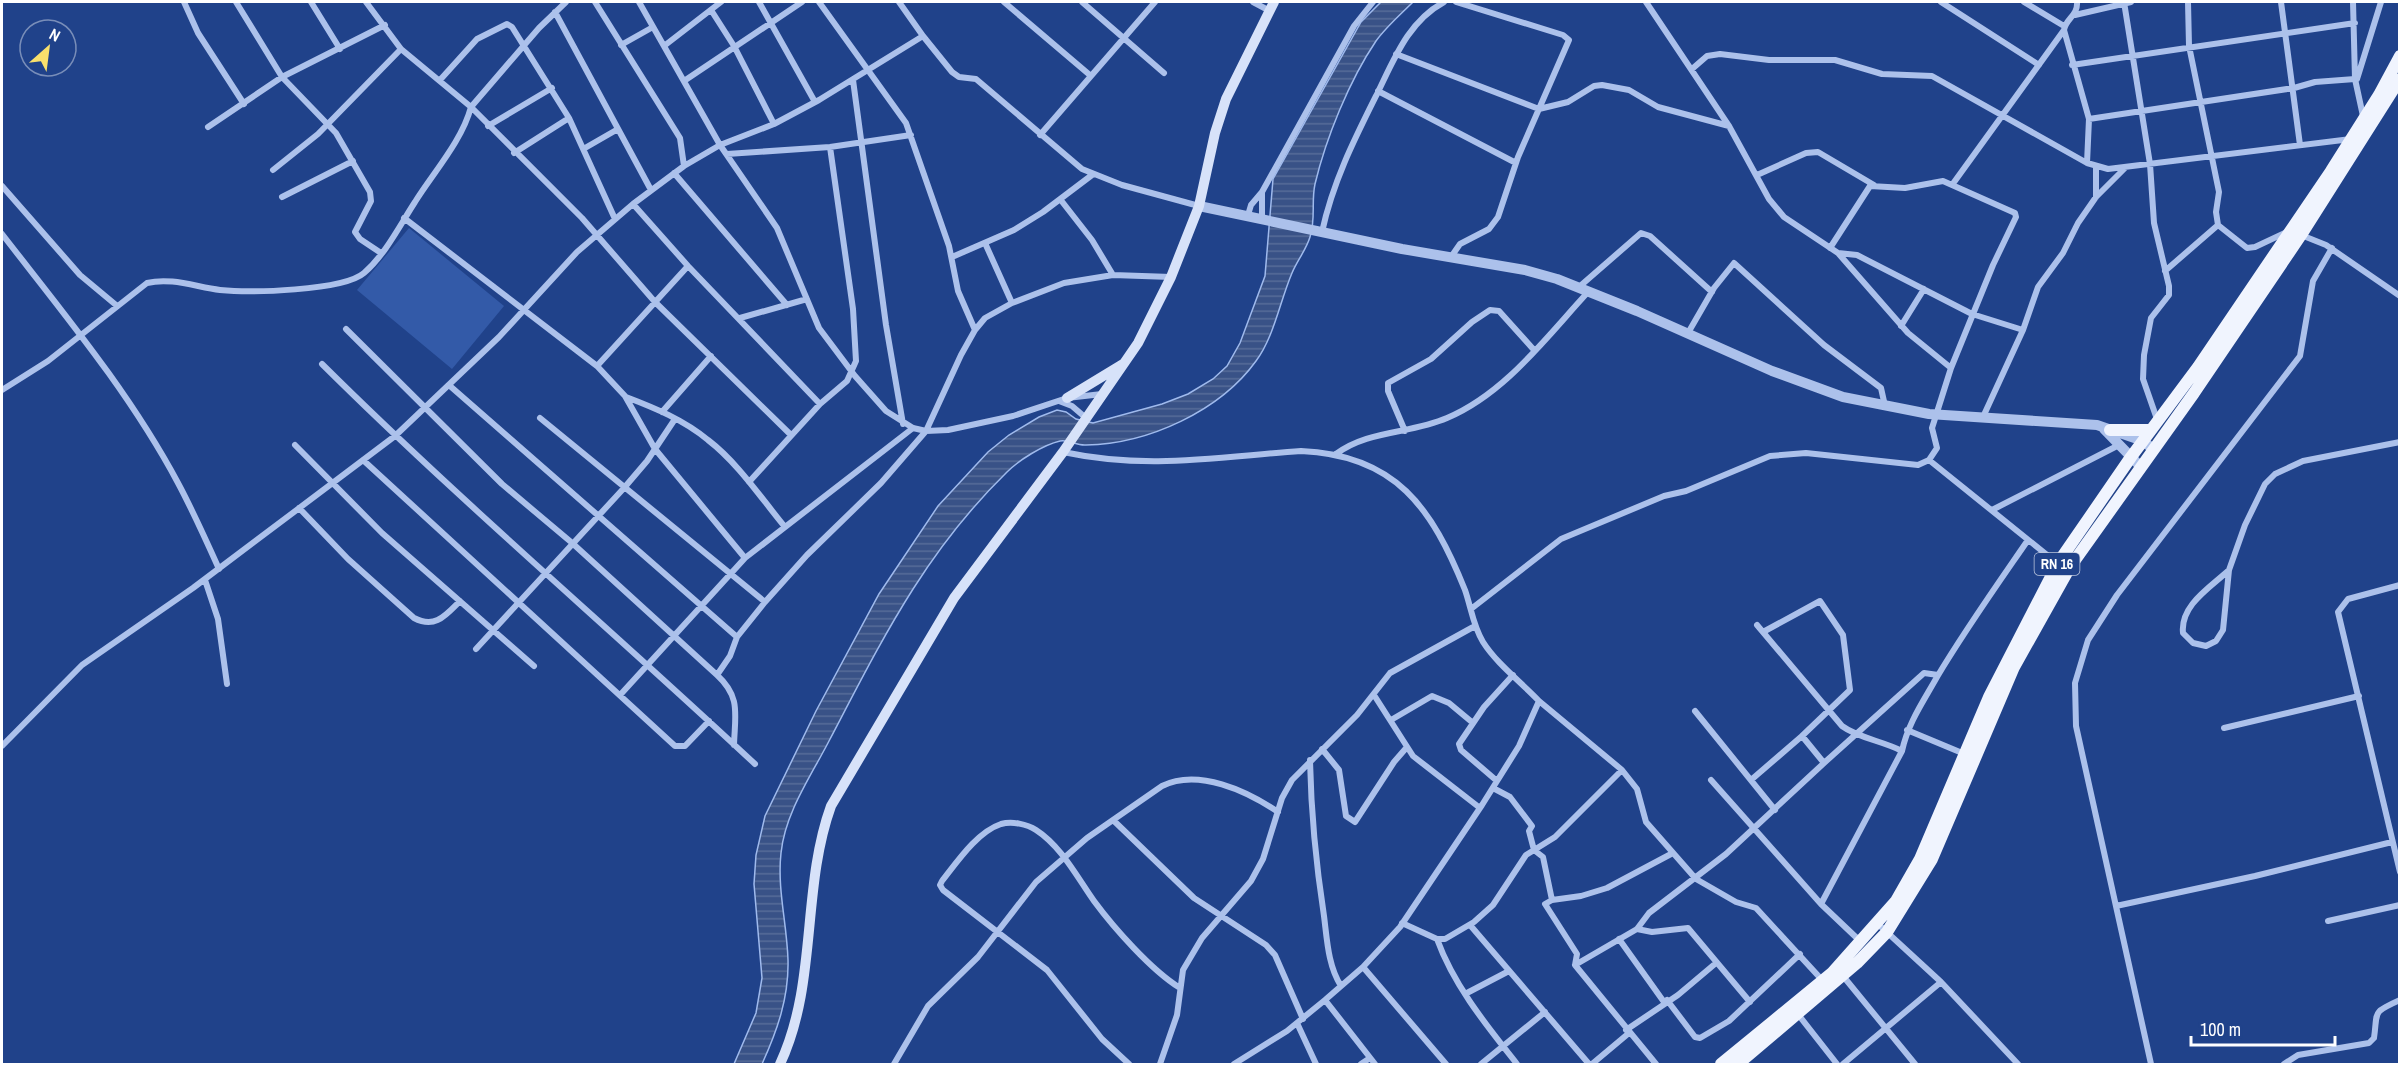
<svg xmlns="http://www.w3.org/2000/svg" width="2401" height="1066" viewBox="0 0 2401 1066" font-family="'Archivo Narrow',sans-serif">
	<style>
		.grass { fill: #335aa8 }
		.water { fill: url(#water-rules); stroke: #9fbaed; stroke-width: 1.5 }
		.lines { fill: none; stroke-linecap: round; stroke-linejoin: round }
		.minor { stroke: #acc1eb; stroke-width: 6 }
		.tertiary { stroke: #acc1eb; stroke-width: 10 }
		.secondary { stroke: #d7e2f9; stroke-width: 10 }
		.primary { stroke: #f0f4fe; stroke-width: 12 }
		.labels { text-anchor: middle; stroke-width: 4.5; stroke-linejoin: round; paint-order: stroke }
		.shield { fill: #20428a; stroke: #bcc6dc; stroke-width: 1.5 }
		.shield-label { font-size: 14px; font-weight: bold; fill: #fff }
	</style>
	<defs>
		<pattern id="water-rules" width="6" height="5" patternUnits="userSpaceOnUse" patternTransform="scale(1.5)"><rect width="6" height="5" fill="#395287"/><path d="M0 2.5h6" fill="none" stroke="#576c99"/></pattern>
	</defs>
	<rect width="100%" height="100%" fill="#20428a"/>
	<path class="grass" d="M409,228L504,306L452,369L357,290Z"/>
	<path class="water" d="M1381,2H1413C1401,14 1386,27 1376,41C1349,81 1326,138 1315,184C1311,202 1316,219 1310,237C1306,250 1297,261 1292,273C1280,301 1274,337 1256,361C1220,411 1148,444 1086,445C1077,446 1068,439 1060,441C1043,445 1019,460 1007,472C924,553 882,640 829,741C811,776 785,813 781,853C777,889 787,924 788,960C789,998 777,1031 762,1064H734L756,1013L762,978L754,884L756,855L765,816L816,711L879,594L938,506L988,452L1009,435L1039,417L1057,410L1066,412L1076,419L1093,423L1162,404L1188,394L1213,379L1227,366L1240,343L1265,276L1273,179L1361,22Z"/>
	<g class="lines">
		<path class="minor" d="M184,2L198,33L244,104
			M236,2L282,77L336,133L370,192L371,201L355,232L360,239L381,253
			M311,2L340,49
			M366,2L401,49L471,107L539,28L566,2
			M595,2L680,138L684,166
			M639,2L720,145L777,228L819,328L855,376L886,411L913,428L926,431L948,430L1013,416L1067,398L1102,394
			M759,2L815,102
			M819,2L906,123L949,246L958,291L975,330
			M899,2L923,36
			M1004,2L1091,76
			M1082,2L1164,73
			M1253,2L1270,11
			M1941,2L2039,65
			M2024,2L2064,26
			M2077,2C2078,16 2066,18 2064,30L2089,119L2087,163
			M2124,2L2150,164L2154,223L2169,286V295L2151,318L2144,355L2143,379L2158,422
			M2188,2L2189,46L2219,192L2216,212L2218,225L2247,248L2255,247L2287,232
			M2281,2L2300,145
			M2353,2L2355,79L2363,116
			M711,10L734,46L774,124
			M555,12L651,190
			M2075,15L2131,2
			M621,45L653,27
			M664,46L721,2
			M1396,54L1539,109L1568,102L1594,86L1602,85L1629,90L1658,107L1729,126
			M2072,65L2355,23
			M1692,69L1707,56L1720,54L1769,60H1835L1882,74L1932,76L2087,163L2108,169L2351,139
			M2357,79L2381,2
			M440,80L477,39L507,24L512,27L569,118L615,219
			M853,80L886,325L903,424
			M684,81L802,2
			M1378,91L1516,163
			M471,107L582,218L655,302L791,435
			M2089,119L2294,88L2315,82L2355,79
			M488,126L552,88
			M208,127L282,77L385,25
			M1040,135L1155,2
			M585,148L618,129
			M514,153L569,118
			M727,154L830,147L911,135
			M273,170L318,134L401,49
			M674,173L787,305
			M1757,175L1806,153L1818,152L1874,185
			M1952,185L2064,30
			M2,186L80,275L116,305
			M1262,192V218
			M282,197L353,161
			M2096,197V167
			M1060,199L1092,240L1113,275
			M633,204L688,266L820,404
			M1248,215L1251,205L1262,192L1354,26L1373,2
			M404,218L597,366L625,396L655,449L745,558
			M1322,232C1333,181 1355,138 1378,92C1395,57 1409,21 1444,2
			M2,234C64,314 130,393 178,483C193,511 206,540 219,569
			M2301,235L2326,245L2400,296
			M985,243L1012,303
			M1830,248L1870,186L1905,188L1943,181L2015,213L2016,217L1993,265L1951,368
			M1838,253L1857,255L1972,314L2023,330L1983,417
			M952,257L1014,230L1043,212L1092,175
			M1451,257L1460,244L1489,229L1498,217L1518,157L1569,40L1563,35L1456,2
			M2165,271L2218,225
			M1579,287L1641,233L1650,236L1712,292
			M740,318L807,299
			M1901,326L1924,289
			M346,329L502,484L571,542L717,675
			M2023,330L2038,287L2063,253L2078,223L2096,197L2125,168
			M1688,333L1714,288L1734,263L1824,345L1881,388L1885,406
			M322,364C462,503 612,630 755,764
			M597,366L688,266
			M450,386L737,637
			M2,390L48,361L147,283C171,277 196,287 220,290C249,293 343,291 364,273C385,255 400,225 415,202C433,173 462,141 471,107
			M626,397C655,408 684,420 708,440C738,463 761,498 785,527
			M1059,401L1072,406L1086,418
			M662,412L711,356
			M540,418L765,602
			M1405,431L1388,391V383L1431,359L1472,322L1490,310L1499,311L1534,350
			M295,445L382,533L534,666
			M1063,452C1147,470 1217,457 1301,451C1396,455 1432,508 1465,590C1471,607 1473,626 1483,642C1497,664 1521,682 1539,701L1519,746L1482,805L1400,927L1363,967L1325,1000L1287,1031L1234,1064
			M1336,454C1368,430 1410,434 1447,418C1506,393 1547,336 1589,291
			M363,460L675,746H685L709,721
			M1929,460L2057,563
			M749,482L820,404L847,381L856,361L853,309L830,147
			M299,508L348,559L414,618C435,629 445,616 460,601
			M1992,510L2119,445
			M2229,570C2211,587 2180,605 2183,633L2193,643L2206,646L2216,641L2223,630L2229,570L2245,525L2265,484L2275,474L2303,461L2400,442
			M205,580L218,619L227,684
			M2400,585L2348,599L2338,612L2400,872
			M1471,609L1561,539L1664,496L1686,491L1770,456L1806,453L1918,465L1929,460L1937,448L1932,428L1951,368L1908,333L1838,253L1784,217L1769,199L1729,126L1646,2
			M1757,625L1842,726C1858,738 1883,741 1902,751
			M1763,632L1820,601L1843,635L1850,690L1802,736L1824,763L1924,673L1938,675
			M476,649L624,488L647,461L675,419
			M621,694L745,558L913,428
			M1374,695L1413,756L1480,808
			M1539,701L1622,770L1637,789L1646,822L1696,879L1736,902L1756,908L1823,981
			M1695,711L1775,810
			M1391,720L1432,696L1449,703L1473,723
			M2224,728L2359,696
			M1907,730L1967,755
			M734,745C735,714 741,697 717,675L730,656L737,637L765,602L807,555L881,483L926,431L961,355L975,330L985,318L1012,303L1064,283L1113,275L1171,277
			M2,746L82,665L193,588L395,436L499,337L577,252L633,204L684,166L720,145L774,124L819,100L923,36L952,72L959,77L976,79L1082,169L1122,185L1199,206
			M1322,749L1339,770L1346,816L1355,822L1394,762L1407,747
			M1310,760C1311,812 1316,864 1324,916C1327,939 1328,966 1341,986
			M1711,780L1821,904L1861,942
			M1751,780L1802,736
			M1497,781L1461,750L1459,744L1484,707L1513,675
			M1493,788L1510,797L1532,826L1529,831L1534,850L1543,857L1552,900L1545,904L1577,954L1575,965L1656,1064
			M1113,820L1194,898L1266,945L1275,955L1303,1019
			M1552,900L1581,896L1607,888L1671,854
			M1821,904L1902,751C1908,723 1923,702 1937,677C1965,630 1997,585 2028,540
			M2116,906L2255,876L2392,842
			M2328,921L2400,905
			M1402,923L1437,939H1445L1474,922L1493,905L1526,855L1555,837L1622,770
			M1878,924L1941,982L2018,1064
			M1470,925L1589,1064
			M1637,929L1652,932L1688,928L1750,1002
			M1437,939C1454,986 1487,1026 1517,1064
			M1619,939L1664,1002
			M1575,965L1637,929L1649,913L1726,854L1824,763
			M1363,967L1446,1064
			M1843,976L1915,1064
			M1465,994L1509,971
			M1325,1000L1375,1064
			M1667,1000L1695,1037L1700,1038L1729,1021L1800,954
			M1797,1013L1837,1064
			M1297,1023L1316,1064
			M1626,1030L1678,995L1716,963
			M894,1064L928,1006L978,957L1036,882L1087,838L1162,786C1198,768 1247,791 1278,812
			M1129,1064L1102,1039L1047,970L943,890L940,885L942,881C957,862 977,832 1001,824C1012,821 1027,824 1036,830C1061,846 1077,877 1094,901C1114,928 1151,970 1180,988
			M1160,1064L1177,1015L1183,970L1202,938L1251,881L1263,859L1282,798L1292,780L1357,715L1390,673L1475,626
			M1361,1064L1370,1058
			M1481,1064L1545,1012
			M1592,1064L1629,1033
			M1843,1064L1941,982
			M2151,1064L2076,726L2075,683L2088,640L2117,595L2300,356L2313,281L2332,248
			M2284,1064L2298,1055L2369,1043L2374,1038C2378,1011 2371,1013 2400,1000"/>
		<path class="tertiary" d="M1199,206L1402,249L1525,270L1557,279L1637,311L1772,371L1843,397L1929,414L2097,425L2143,441L2153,449
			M2104,429L2137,463"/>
		<path class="secondary" d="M1067,398L1123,364
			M780,1064C818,983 801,889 831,806L954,598L1063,452L1138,343L1171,277L1199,206L1215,133L1226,99L1274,2"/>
		<path class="primary" d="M2110,430H2151
			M1721,1064L1832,973L1896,901L1920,859L1989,697L2058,563L2131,457L2198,367L2331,171L2379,95L2400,56
			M1738,1064L1857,963L1887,932L1932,859L2014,667L2070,567L2194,393L2301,235L2400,79"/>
	</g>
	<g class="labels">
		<rect class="shield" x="2034.5" y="553" width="45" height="22" rx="4.5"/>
		<g class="shield-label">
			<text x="2057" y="569">RN 16</text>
		</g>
	</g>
	<rect width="2401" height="1066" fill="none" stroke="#ffffff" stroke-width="6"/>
	<g transform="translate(48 48) rotate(28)"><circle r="28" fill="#20428a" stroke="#798eb9" stroke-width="1.5"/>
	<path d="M0-4.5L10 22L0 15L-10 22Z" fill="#f9e06c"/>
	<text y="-9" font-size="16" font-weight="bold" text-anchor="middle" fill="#ffffff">N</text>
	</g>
	<path d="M2191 1036v9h144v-9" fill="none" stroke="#ffffff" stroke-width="3"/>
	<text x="2200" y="1036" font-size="18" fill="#ffffff" stroke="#20428a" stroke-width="4.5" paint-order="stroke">100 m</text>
</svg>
